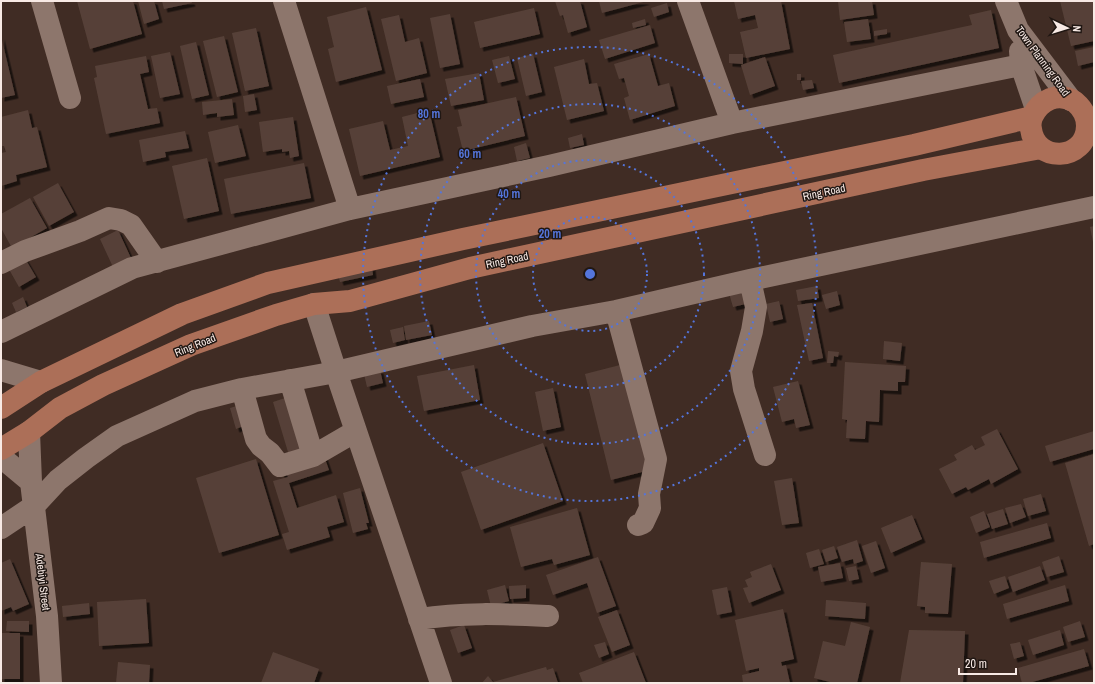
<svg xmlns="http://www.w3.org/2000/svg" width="1095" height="684" viewBox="0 0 1095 684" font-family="'Archivo Narrow',sans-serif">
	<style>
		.building { fill: #564138; filter: url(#shadow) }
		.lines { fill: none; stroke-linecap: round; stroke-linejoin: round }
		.minor { stroke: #8d766c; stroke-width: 22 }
		.major { stroke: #ac6f58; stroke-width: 22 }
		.ring { fill: none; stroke: #5475db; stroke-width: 2; stroke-dasharray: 2 4 }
		.labels { text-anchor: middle; stroke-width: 3; stroke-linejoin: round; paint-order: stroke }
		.street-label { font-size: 11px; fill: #f8eae5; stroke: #201713 }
		.centre { fill: #5475db; stroke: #201713; stroke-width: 2 }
		.ring-label { font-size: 12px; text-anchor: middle; font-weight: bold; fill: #5475db; stroke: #201713; stroke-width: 3; stroke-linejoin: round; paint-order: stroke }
	</style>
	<defs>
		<filter id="shadow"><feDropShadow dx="3.5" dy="3.5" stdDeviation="0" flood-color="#0009"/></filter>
	</defs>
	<rect width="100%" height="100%" fill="#402c24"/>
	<path class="building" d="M77,1H133L142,34L90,49Z
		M138,1H154L159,19L144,24Z
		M162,1H191L192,3L164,9Z
		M555,1H580L587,27L568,33L563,15L560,16Z
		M599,1H647L602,13Z
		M734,1H781L790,49L746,58L740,32L758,28L755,15L738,19Z
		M838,1H872L874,15L840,20Z
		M1060,1H1094V41L1071,46Z
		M667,3L669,12L654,17L651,8Z
		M366,7L382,70L336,82L328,49L334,47L327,17Z
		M534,8L540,34L480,48L474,22Z
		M991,10L999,48L839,83L833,55L972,25L969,15Z
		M450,14L460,64L440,68L430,18Z
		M399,15L405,42L419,38L427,73L396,81L381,19Z
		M645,19L646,25L633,28L632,23Z
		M868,19L871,39L847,42L844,22Z
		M650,25L655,43L605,59L599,40Z
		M256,28L269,86L245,91L232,33Z
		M887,29V34L874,36V31Z
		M1,36L15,95L1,98Z
		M224,36L238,92L217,97L203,41Z
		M196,42L209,95L192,99L180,46Z
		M1094,47V62L1078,66L1075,51Z
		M170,52L180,94L160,98L151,56Z
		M533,54L542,92L526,96L517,58Z
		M649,54L658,86L669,83L675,106L630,120L624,98L629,96L624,78L619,79L614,64Z
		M729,54H743V64L729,63Z
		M146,56L149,72L140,74L148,109L157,108L160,123L106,134L94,78L97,77L95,66Z
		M509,56L515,79L498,83L492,60Z
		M765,57L775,86L750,95L741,65Z
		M584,59L589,84L597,83L604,111L567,120L554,67Z
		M479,73L484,100L451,106L445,79Z
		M797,74H801V80H797Z
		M420,79L424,97L391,104L387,86Z
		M812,80L814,88L803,90L801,81Z
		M254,94L257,110L245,112L243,96Z
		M516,97L525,136L463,151L457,127L462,126L458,110Z
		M232,99L234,115L217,117V113L203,115L202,102Z
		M28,110L32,128L37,127L47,167L16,175L17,181L1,186V153L6,152L4,146H1V117Z
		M429,110L440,157L360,176L349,129L383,121L390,150L408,146L402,117Z
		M293,117L299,156L290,158L289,151L282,152V149L263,152L259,122Z
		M238,125L246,156L215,163L208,132Z
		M185,131L189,148L165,152L166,157L143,162L139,140Z
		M582,134L584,145L570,148L568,138Z
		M526,143L530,158L517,161L514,147Z
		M207,158L219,211L184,219L172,166Z
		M304,163L311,198L231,214L224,179Z
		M58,183L74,212L49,226L33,197Z
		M30,198L47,228L12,248L1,228V214Z
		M1094,226V241L1093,242L1090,227Z
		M118,230L131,258L113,267L100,239Z
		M23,255L36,277L19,287L6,264Z
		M372,267L373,275L340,282L338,274Z
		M817,286L819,298L798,301L796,290Z
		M746,289L750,303L733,307L729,293Z
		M837,291L840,305L826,309L822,295Z
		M23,297L27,307L16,312L12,303Z
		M779,301L783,319L770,322L766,304Z
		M812,303L823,358L809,361L797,305Z
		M429,321L432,335L406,340L404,326Z
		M403,327L405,340L393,343L390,330Z
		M884,341L902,343L900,361L883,359Z
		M828,351L839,352L838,357L834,356L833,363H827Z
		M845,362L906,366L905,382H898V391L880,390L879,422L866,421L865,439L846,438L847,420L842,419Z
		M624,364L650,470L611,480L585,374Z
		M474,365L480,400L424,411L417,376Z
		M380,370L383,383L367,387L364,374Z
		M798,381L810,425L796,428L794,419L782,422L773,387Z
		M553,388L561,427L543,431L535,392Z
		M288,397L306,458L291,462L273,402Z
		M240,405L246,425L236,429L230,408Z
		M997,429L1018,469L991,484L989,479L968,490L966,487L952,494L939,469L957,460L954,455L972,445L975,450L985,445L981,437Z
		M1094,431V449L1050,462L1045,446Z
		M543,443L563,501L481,530L461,472Z
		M323,453L329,470L289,483L297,508L336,495L344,522L327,527L330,537L287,550L282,534L289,532L273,481L288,477L287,475L282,477L279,468Z
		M1094,454V544L1089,546L1065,463Z
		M256,459L279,535L219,553L196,478Z
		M792,478L799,523L782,525L774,481Z
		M360,488L369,523H366L368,529L353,533L343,493Z
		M1041,494L1046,511L1028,516L1023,499Z
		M1021,504L1026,517L1010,523L1005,508Z
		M577,508L590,555L554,565L552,559L521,567L510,527Z
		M1003,509L1008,524L992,529L987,514Z
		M984,511L990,527L976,533L970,517Z
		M912,515L922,539L891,553L881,528Z
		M1047,523L1051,538L984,558L980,542Z
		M857,540L863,561L854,564L853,559L842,562L837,547Z
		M876,541L885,568L871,573L862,546Z
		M834,546L838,558L826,562L822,550Z
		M819,549L824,564L810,568L806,553Z
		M1059,556L1064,572L1047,577L1042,562Z
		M598,557L616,606L597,613L587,583L553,595L546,575Z
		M10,559L29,604L13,611L11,607L1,611V563Z
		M921,562L952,564L948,614L925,613V607L917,606Z
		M840,563L843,578L821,582L818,567Z
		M771,564L781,590L749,603L743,588L748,587L745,580L752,577L750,572Z
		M856,566L859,579L849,581L846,568Z
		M1040,566L1045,580L1013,592L1008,577Z
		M1005,576L1009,588L994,594L989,581Z
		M505,585L509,601L491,606L487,590Z
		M526,585V598L510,599L509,586Z
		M1065,585L1069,601L1007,619L1003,604Z
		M727,587L732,612L717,615L712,590Z
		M146,599L149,643L99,646L97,602Z
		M826,600L866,603L865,619L825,616Z
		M89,603L90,614L63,617L62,606Z
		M783,609L794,659L781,662L782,666L786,665L790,683H743L742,675L759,671V668L746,671L735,620Z
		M617,610L630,645L612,652L598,617Z
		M7,621H29V632L6,631Z
		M1080,621L1085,637L1068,642L1063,627Z
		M851,622L870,627L857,683H834L814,678L823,641L845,646Z
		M464,625L472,648L458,653L450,630Z
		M909,630L965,631L963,683H900Z
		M1060,630L1064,645L1033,655L1028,640Z
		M1,633H20V679H1Z
		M605,642L609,654L599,658L594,645Z
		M1020,642L1024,656L1014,659L1010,644Z
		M1084,649L1089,666L1029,683H1022L1018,668Z
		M273,652L319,669L314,683H261Z
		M634,652L646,683H583L579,673Z
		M118,662L150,665L149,683H116Z
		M546,667L547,670L553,668L558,683H482L488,676L493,682Z"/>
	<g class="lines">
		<path class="minor" d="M42,1L70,98
			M284,1L350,209
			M688,1L732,123
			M1006,1L1018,30L1071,100
			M1020,51L1021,65L1036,109
			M1,263L25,251L80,231L109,218L121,220L131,225L157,262
			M750,280L756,307L752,331L741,371L744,389L765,455
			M314,304L336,372L441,683
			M616,311L656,459L649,494L650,508L643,523L638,525
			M1,332L132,268L350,209L549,166L732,123L1021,65
			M1,370L41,382
			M290,380L313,456
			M242,389L256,439L261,446L270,453L280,466L313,456L356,431
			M29,432L31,482L47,616L51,683
			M1,457L31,482
			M1,528L34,506L58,480L86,458L117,436L195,401L242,389L336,372L532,326L616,311L750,280L1094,207
			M419,619C462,612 504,614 548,616"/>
		<path class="major" d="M1,408L41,382L182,314L268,283L463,239L914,145L1032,117C1040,100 1058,91 1075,102C1082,108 1087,116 1087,126C1086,162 1035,163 1031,129C1030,125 1031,120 1032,117
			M1,449L29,432L60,408L103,385L191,345L276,315L314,304L350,301L470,268L923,170L1041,148"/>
	</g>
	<g class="ring">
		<circle cx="590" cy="274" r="57"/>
		<circle cx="590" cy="274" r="114"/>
		<circle cx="590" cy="274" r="170"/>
		<circle cx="590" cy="274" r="227"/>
	</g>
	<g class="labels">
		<g class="street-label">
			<text transform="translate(1043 61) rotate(54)" y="4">Town Planning Road</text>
			<text transform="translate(824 192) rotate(-12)" y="4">Ring Road</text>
			<text transform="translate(507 260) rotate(-12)" y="4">Ring Road</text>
			<text transform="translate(195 345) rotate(-22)" y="4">Ring Road</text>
			<text transform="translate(43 582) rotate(83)" y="4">Adebiyi Street</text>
		</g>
	</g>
	<circle cx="590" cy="274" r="6" class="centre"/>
	<g class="ring-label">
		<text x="429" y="118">80 m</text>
		<text x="470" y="158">60 m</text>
		<text x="509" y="198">40 m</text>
		<text x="550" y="238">20 m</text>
	</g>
	<rect width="1095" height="684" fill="none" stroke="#f8eae5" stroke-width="4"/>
	<g transform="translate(1067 28) rotate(94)" stroke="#201713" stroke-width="3" paint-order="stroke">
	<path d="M0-3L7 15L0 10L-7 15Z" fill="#f8eae5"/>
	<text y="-6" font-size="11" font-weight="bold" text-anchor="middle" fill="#f8eae5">N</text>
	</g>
	<path d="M959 668v6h57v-6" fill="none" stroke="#f8eae5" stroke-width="2"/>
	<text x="965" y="668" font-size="12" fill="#f8eae5" stroke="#201713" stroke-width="3" paint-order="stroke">20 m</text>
</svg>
